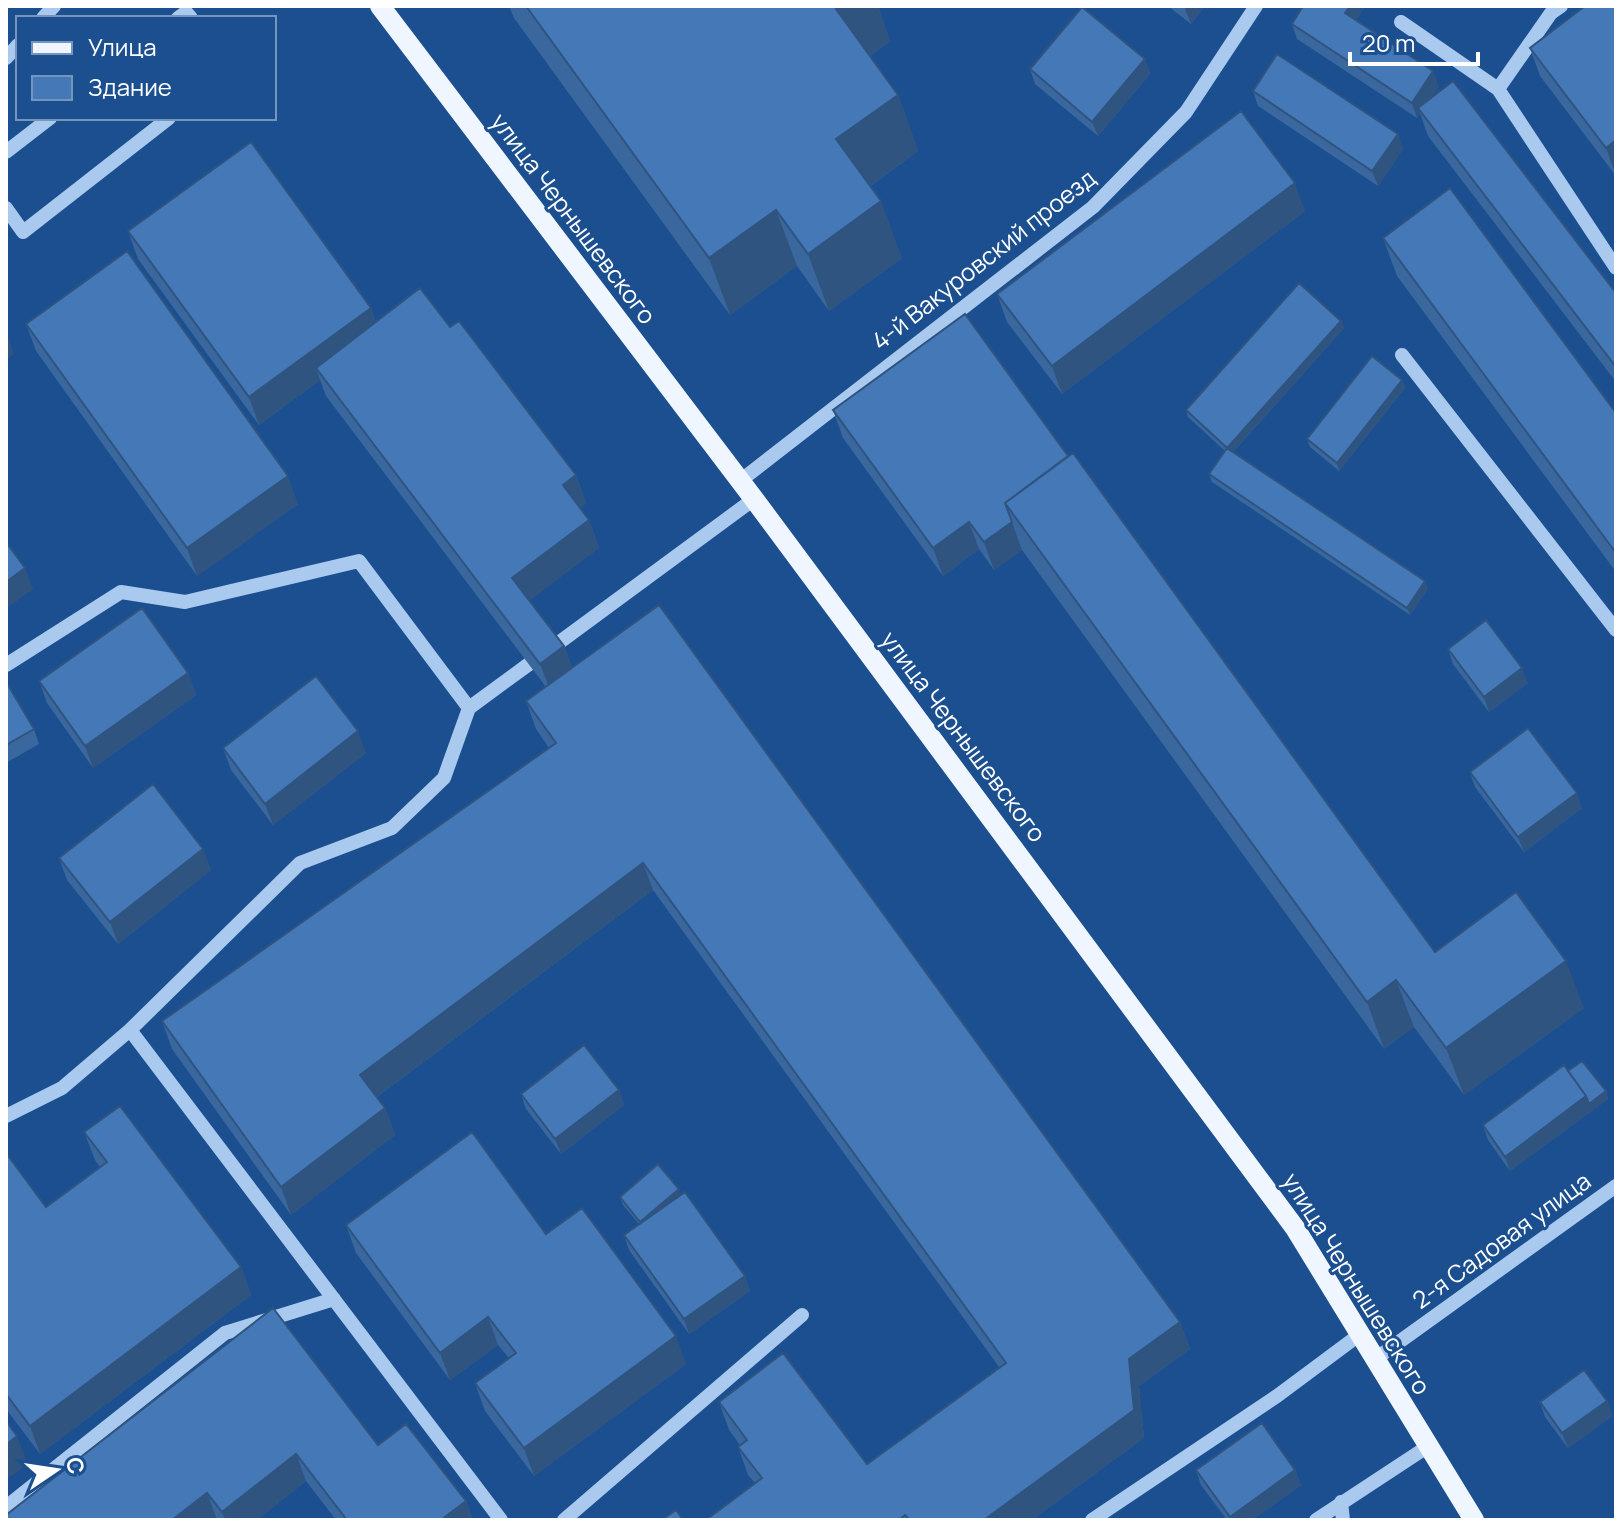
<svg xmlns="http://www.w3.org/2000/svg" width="1622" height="1526" viewBox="0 0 1622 1526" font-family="Manrope,sans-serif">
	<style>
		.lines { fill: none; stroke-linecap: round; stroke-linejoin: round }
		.minor { stroke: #a9c9ee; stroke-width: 14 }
		.major { stroke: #f0f6ff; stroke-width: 20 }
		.wall { fill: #3a679d }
		.shaded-wall { fill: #305480 }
		.building { fill: #4478b7; stroke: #305480; stroke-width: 2 }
		.labels { text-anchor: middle; stroke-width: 6; stroke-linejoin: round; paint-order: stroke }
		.street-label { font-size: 24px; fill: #fff; stroke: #1b4f8f }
	</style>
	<rect width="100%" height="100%" fill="#1b4f8f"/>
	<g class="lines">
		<path class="minor" d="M43,18L54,6
			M178,18L186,12L191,18
			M1401,22L1498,89L1616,268
			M6,58L18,45
			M1498,89L1551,13L1561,6
			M6,152L50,118
			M6,208L23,232L169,118
			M1402,355L1616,630
			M740,481L1093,207L1186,112L1256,6
			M553,647L754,499
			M6,665L121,592L185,602L359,561L469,708
			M130,1030L501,1520
			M6,1116L62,1088L130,1030L300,863L392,828L444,778L469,708L529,664
			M1374,1360L1616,1186
			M1341,1502L1343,1520
			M6,1507L225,1333L334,1299
			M564,1520L802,1315
			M1092,1520L1277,1396L1359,1335
			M1316,1520L1427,1447"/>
		<path class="major" d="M380,6L754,499L1295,1228L1474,1520"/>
	</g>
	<path class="wall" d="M509,6H878L890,41L870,56L898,95L918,151L871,186L902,258L829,311L797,266L730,315L514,18Z
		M1168,6H1205L1191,24Z
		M1303,6H1365L1356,20L1439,86L1430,99L1616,293V382L1428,136L1420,113L1417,118L1297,39L1292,24Z
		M1616,6V176L1540,76L1530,48Z
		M1145,59L1150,74L1098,136L1035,84L1030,69Z
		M1253,91L1403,149L1378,186L1258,106Z
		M1305,211L1062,394L1007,322L997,294Z
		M128,231L371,308L376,322L450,327L576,475L586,503L580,508L589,520L599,548L529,600L564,646L572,668L1180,1322L1190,1349L1139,1386L1144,1438L1032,1520H706L755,1483L748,1475L738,1447L740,1445L729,1430L719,1402L867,1464L999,1367L653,890L377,1097L385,1108L395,1135L291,1215L172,1049L162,1021L549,748L536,729L526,701L546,687L326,396L320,380L259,425L138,259Z
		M1383,238L1616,413V572L1397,276Z
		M1341,321L1344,328L1233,452L1428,588L1410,615L1212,482L1209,474L1225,451L1188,417L1186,410Z
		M26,324L298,504L197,576L36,351Z
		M1402,380L1405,388L1339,471L1310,447L1307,439Z
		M833,410L1068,456L1435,952L1584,1008L1464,1095L1414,1027L1384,1049L1022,550L994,570L979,549L943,576L843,438Z
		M1448,649L1528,683L1489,712L1453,664Z
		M188,673L196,695L93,768L47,703L39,681Z
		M6,686L34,729L39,744L6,763Z
		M223,748L366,753L273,825L231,770Z
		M1470,772L1582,808L1524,852L1475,787Z
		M59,858L211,870L118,944L67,880Z
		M1568,1071L1606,1091L1608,1099L1510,1171L1488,1140L1483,1125Z
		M619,1090L624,1105L561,1154L526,1109L521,1094Z
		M84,1132L241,1267L251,1295L40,1454L6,1409V1153L46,1207L100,1167L95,1160Z
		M681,1195L745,1276L750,1291L689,1334L629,1250L624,1235L639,1224L623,1205L620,1197Z
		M346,1225L546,1234L686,1364L534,1476L485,1411L475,1383L509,1358L498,1345L450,1380L356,1253Z
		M273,1308L378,1445L466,1501L473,1520H336L306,1481L257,1520H6Z
		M1607,1401L1612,1416L1568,1448L1545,1417L1540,1402Z
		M1196,1470H1295L1301,1485L1252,1520H1227L1201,1485Z"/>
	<path class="shaded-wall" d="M840,6H878L890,41L856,66L836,9Z
		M1188,6H1205L1191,24L1185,9Z
		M1350,6H1365L1351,28L1345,13Z
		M1145,59L1150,74L1098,136L1092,122Z
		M1433,71L1439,86L1421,112L1418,108L1420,113L1417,118L1412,103Z
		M898,95L918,151L857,196L836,139Z
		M1398,134L1403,149L1378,186L1372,171Z
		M1616,140V176L1606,148Z
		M1295,183L1305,211L1062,394L1052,366Z
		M881,201L902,258L829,311L808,254Z
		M776,210L797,266L730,315L709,258Z
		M371,308L381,336L316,368L320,380L259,425L249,397Z
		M1341,321L1344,328L1230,455L1227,448Z
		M6,331L14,354L6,360Z
		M1402,380L1405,388L1339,471L1337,463Z
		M576,475L586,503L573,513L563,485Z
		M288,476L298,504L197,576L187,548Z
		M589,520L599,548L523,606L512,578Z
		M969,522L979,549L943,576L933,548Z
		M1012,522L1022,550L994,570L984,542Z
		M25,568L33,589L6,609V582Z
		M1425,581L1428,588L1410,615L1407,608Z
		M564,646L574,674L551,692L540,664Z
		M1522,668L1528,683L1489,712L1484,697Z
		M188,673L196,695L93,768L85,746Z
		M358,731L366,753L273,825L265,804Z
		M1577,793L1582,808L1524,852L1518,837Z
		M203,849L211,870L118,944L110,922Z
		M643,863L653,890L370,1102L360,1075Z
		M1566,961L1584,1008L1464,1095L1446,1048Z
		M1396,980L1414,1027L1384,1049L1367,1002Z
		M619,1090L624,1105L561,1154L555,1139Z
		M1606,1091L1608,1099L1510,1171L1505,1157L1586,1096Z
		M385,1108L395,1135L291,1215L281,1187Z
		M679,1189L682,1197L643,1229L640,1222Z
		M241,1267L251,1295L40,1454L30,1426Z
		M745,1276L750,1291L689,1334L684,1319Z
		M488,1317L498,1345L450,1380L440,1353Z
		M1180,1322L1190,1349L1139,1386L1144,1438L1032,1520H984L1129,1359Z
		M676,1336L686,1364L534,1476L524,1448Z
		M1607,1401L1612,1416L1568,1448L1562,1433Z
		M17,1436L28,1464L6,1480V1445Z
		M296,1454L306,1481L257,1520H225L222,1512Z
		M1295,1470L1301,1485L1252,1520H1231L1230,1517Z
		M207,1493L217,1520H172Z
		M466,1501L473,1520H441Z"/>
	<path class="building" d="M526,6H840L836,9L898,95L836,139L881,201L808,254L776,210L709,258Z
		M1303,6H1350L1345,13L1433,71L1412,103L1292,24Z
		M1585,6H1616V140L1606,148L1530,48Z
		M1082,7L1145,59L1092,122L1030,69Z
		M1277,54L1398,134L1372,171L1253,91Z
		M1453,81L1616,293V367L1418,108Z
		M1241,111L1295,183L1052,366L997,294Z
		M251,142L371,308L249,397L128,231Z
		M1450,188L1616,413V553L1383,238Z
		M127,251L288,476L187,548L26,324Z
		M1299,283L1341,321L1227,448L1425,581L1407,608L1209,474L1227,448L1186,410Z
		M420,288L450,327L459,321L576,475L563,485L589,520L512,578L564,646L540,664L316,368Z
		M965,314L1068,456L1005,503L1012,522L984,542L969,522L933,548L833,410Z
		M1372,356L1402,380L1337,463L1307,439Z
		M1073,453L1435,952L1516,892L1566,961L1446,1048L1396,980L1367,1002L1005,503Z
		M6,542L25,568L6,582Z
		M659,605L1180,1322L1129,1359L1134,1410L984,1520H910L905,1515L899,1520H706L762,1478L738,1447L747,1440L719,1402L783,1353L867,1464L1006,1363L643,863L360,1075L385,1108L281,1187L162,1021L556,743L526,701Z
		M142,608L188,673L85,746L39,681Z
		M1486,620L1522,668L1484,697L1448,649Z
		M316,676L358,731L265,804L223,748Z
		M8,685L34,729L6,745V686Z
		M1528,728L1577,793L1518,837L1470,772Z
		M153,784L203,849L110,922L59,858Z
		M584,1045L619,1090L555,1139L521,1094Z
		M1582,1061L1606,1091L1589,1104L1586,1096L1568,1071Z
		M1564,1065L1586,1096L1505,1157L1483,1125Z
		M120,1106L241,1267L30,1426L6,1394V1153L46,1207L107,1162L84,1132Z
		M472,1132L546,1234L582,1208L676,1336L524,1448L475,1383L516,1353L488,1317L440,1353L346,1225Z
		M658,1164L679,1189L640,1222L620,1197Z
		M685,1192L745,1276L684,1319L624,1235Z
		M273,1308L378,1445L406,1424L466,1501L441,1520H347L296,1454L222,1512L207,1493L172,1520H6V1515Z
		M1584,1370L1607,1401L1562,1433L1540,1402Z
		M6,1421L17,1436L6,1445Z
		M1262,1423L1295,1470L1230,1517L1196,1470Z
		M676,1510L683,1520H662Z"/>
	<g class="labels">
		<g class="street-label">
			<text transform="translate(573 219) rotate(53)" y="8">улица Чернышевского</text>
			<text transform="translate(984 260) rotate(-38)" y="8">4-й Вакуровский проезд</text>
			<text transform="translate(963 737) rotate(53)" y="8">улица Чернышевского</text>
			<text transform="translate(1502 1241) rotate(-36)" y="8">2-я Садовая улица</text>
			<text transform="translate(1356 1284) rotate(58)" y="8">улица Чернышевского</text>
		</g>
	</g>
	<rect width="1622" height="1526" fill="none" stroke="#ffffff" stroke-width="16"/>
	<rect x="16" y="16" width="260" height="104" fill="#1b4f8f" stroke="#7695bc" stroke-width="2"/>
	<rect x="32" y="42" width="40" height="12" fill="#f0f6ff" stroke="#7695bc" stroke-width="2"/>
	<text x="88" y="56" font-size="24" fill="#ffffff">Улица</text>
	<rect x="32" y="76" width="40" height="24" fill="#4478b7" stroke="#7695bc" stroke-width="2"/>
	<text x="88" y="96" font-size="24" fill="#ffffff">Здание</text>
	<g transform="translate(56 1470) rotate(77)" stroke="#1b4f8f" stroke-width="6" paint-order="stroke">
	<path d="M0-6L14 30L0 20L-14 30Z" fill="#ffffff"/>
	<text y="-12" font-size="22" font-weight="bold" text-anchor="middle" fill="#ffffff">С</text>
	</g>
	<path d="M1350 52v12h128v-12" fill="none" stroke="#ffffff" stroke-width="4"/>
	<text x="1362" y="52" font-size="24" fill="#ffffff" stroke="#1b4f8f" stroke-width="6" paint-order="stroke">20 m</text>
</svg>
